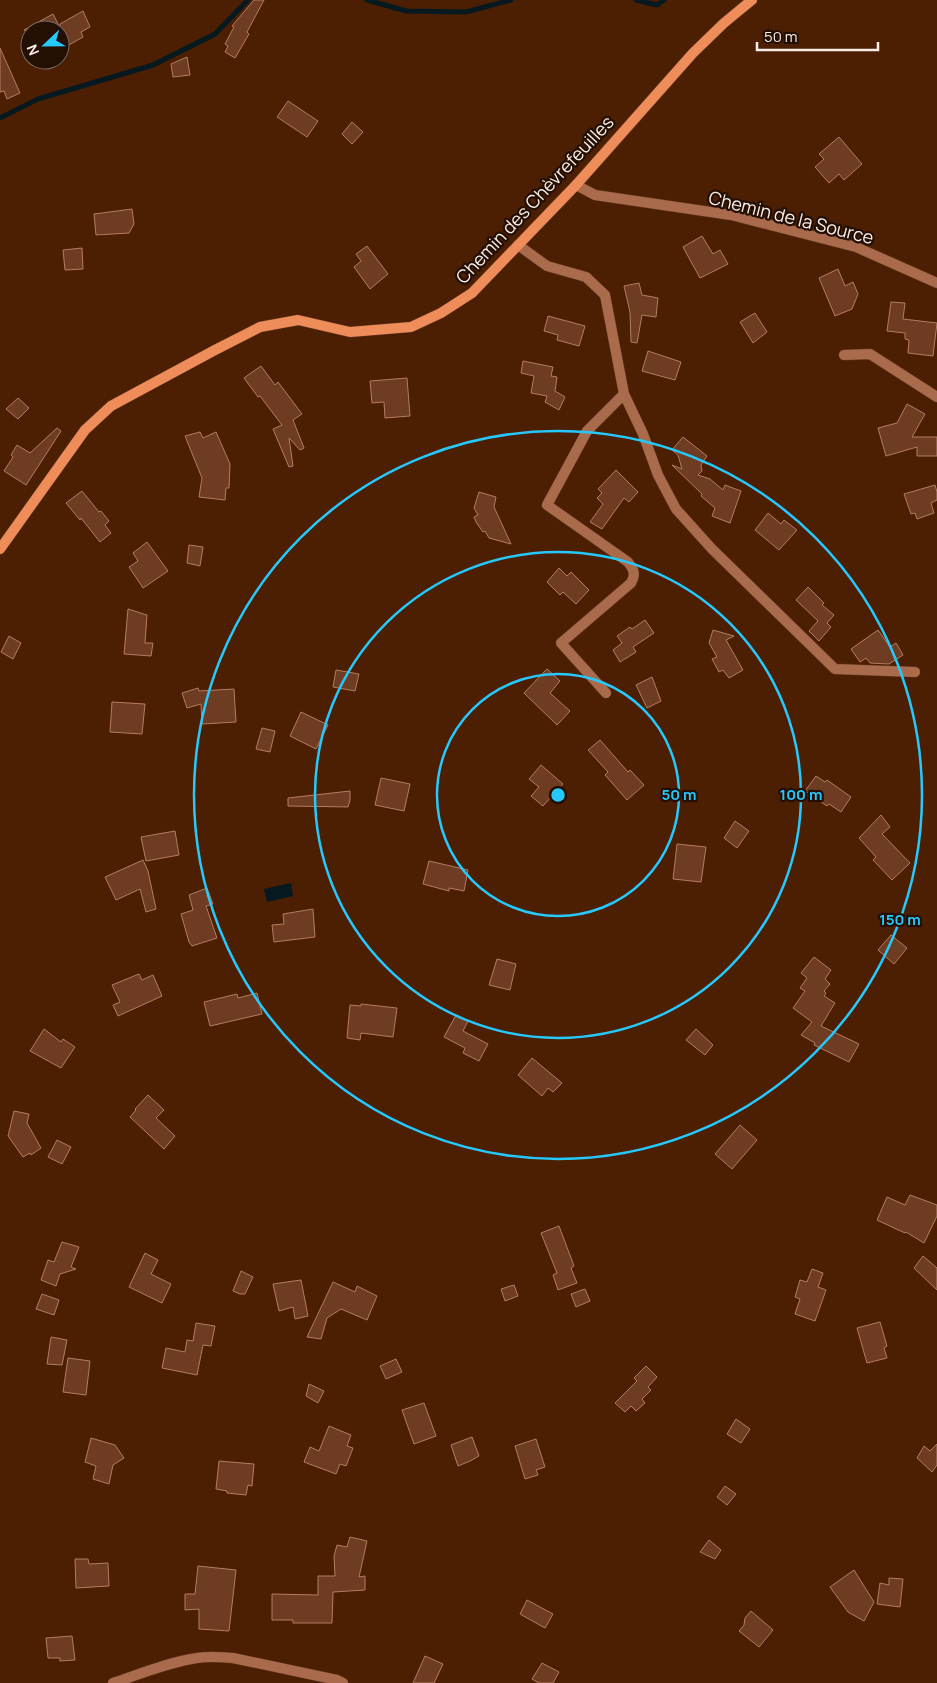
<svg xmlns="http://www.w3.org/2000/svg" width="937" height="1683" viewBox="0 0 937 1683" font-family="Manrope,sans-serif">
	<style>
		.water { fill: #071920 }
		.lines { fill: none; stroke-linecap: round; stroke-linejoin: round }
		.stream { stroke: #071920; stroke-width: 5 }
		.building { fill: #6d3c23; stroke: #b47d62 }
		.street-casing { stroke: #643b22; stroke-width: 11 }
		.secondary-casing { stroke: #643b22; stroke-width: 11 }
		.street { stroke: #a96b4c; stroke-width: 10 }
		.secondary { stroke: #ef8d5a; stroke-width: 10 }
		.ring { fill: none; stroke: #26c9fe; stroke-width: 2.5 }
		.labels { text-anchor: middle; stroke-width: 4.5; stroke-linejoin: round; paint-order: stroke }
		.street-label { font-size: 18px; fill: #fbeee8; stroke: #240f05 }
		.centre { fill: #26c9fe; stroke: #240f05; stroke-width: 2.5 }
		.ring-label { font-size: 15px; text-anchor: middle; font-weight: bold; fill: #26c9fe; stroke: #240f05; stroke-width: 4.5; stroke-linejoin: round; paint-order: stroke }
	</style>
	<rect width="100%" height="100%" fill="#4c1e02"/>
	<path class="water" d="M291,883L293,896L267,902L264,889Z"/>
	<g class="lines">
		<path class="stream" d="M367,0L406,11L466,12L511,0
			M636,0L657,5L664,0
			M0,118L38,99L153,65L215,34L248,0"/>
	</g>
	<path class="building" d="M254,0H264L247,32L249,34L235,58L225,52L228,46L225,44L234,27L232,26Z
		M83,11L90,27L81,32L83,37L60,50V30H24L53,14L60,28V24Z
		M0,48L20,93L7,99L4,91L0,92Z
		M187,57L190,75L173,77L171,64Z
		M288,101L318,121L307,137L277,117Z
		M352,122L363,132L352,144L342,134Z
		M839,137L862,164L844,180L839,174L829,183L815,167L824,159L819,154Z
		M132,209L134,224L129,233L96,235L94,214Z
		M702,236L713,254L720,250L728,264L700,278L683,247Z
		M367,246L388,274L370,289L354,267L361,261L356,254Z
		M82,248L83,269L65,270L63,250Z
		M838,269L845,286L853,282L858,294L852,309L835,316L819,278Z
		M639,283L642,295L658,298L656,317L642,315L637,343L631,342L630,312L624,286Z
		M891,302L905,303L903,319L937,323L933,356L908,353L909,340L905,339V333L887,331Z
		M755,313L767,332L753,343L740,322Z
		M548,316L585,326L579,346L557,340L558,335L544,331Z
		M648,351L681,362L675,380L642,371Z
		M523,361L553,367L551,376L557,377L555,391L565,397L559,410L545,402L547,396L531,393L534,376L521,373Z
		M261,366L275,385L278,382L302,414L293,420L304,448L300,450L289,438L293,466L289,467L273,429L282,425L260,396L258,397L244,378Z
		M407,378L410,416L385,418L384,402L372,403L370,381Z
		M18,398L29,408L18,419L6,409Z
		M907,404L925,414L912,437H937V456H917V447L886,456L878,428L897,423Z
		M57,428L61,431L26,485L4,471L13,457L11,455L17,445L30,453Z
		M200,432L203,438L216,432L230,464L229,488H226L225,500L199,497L202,478L185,436Z
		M683,437L707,456L701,465L702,471L698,475L710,479L723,490L725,485L741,491L730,523L712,516L715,508L701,496L702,494L672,465L682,469L678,455L672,450Z
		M616,470L638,492L629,502L624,498L602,529L590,522L603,504L597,498L602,493L598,489Z
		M935,485L937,492V500L931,503L934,513L917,519L915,513L911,514L904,494Z
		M82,491L99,512L101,511L109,521L105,525L111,533L100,542L81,518L80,520L66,503Z
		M479,492L496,497L494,507L511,544L489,538L485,531L483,532L476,522L474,517L478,515L474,508Z
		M768,513L781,524L784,520L797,530L779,550L755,530Z
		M147,542L168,571L143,588L129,567L138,561L133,553Z
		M189,545L203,547L200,566L187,563Z
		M559,568L567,576L571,572L589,590L576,604L563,592L560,595L547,582Z
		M808,587L824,603L822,605L834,615L827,623L831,627L819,641L809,631L818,621L796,600Z
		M128,609L147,615L145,643H153L151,656L124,654Z
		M645,620L654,633L633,647L636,652L620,662L613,650L622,643L617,636L630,627L632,629Z
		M713,630L734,636L726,640L743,670L729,678L723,670L719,672L712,659L717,657L709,643Z
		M878,630L890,647L896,643L903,655L889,664L870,663L866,658L860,662L851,649Z
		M9,636L21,643L13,659L1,652Z
		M547,669L560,681L550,693L570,711L557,725L524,693Z
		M336,670L359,674L355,691L333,687Z
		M652,677L661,701L647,708L636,685Z
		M198,688L199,691L234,689L236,722L202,724L201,704L187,708L182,693Z
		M112,702L145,704L142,734L110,732Z
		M301,712L328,725L316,749L290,736Z
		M262,728L275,731L270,752L256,749Z
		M600,740L628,772L630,770L644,785L627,800L605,775L608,772L588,750Z
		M541,765L563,784L543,806L531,796L539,787L529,779Z
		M816,776L825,782L827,780L851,797L841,812L829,804L827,806L805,791Z
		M381,778L410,784L404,811L375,805Z
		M350,791V800L348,807L288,806V798Z
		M881,815L890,827L882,834L910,863L892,880L873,860L876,857L859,838Z
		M735,821L749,831L737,848L724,838Z
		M175,831L179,855L146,861L141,837Z
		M677,844L706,847L701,882L673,879Z
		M143,860L148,871L156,909L146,912L140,889L116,900L105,877Z
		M429,861L468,870L464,891L449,888V891L423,884Z
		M207,888L213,904L206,906L217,938L192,946L189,942L181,914L193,910L189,895Z
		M313,909L315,937L274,942L272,925L284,924L283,914Z
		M891,935L907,948L894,964L878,950Z
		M814,957L831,970L825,979L830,984L824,991L826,993L824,996L835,1003L821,1026L859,1044L849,1062L814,1045L815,1043L801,1035L812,1022L793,1008L805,991L800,988L807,978L801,973Z
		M497,959L516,964L510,990L489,985Z
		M139,974L142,980L153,975L162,996L118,1016L113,1005L120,1002L112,985Z
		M257,993L262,1014L210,1026L204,1002L237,994L238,998Z
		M361,1004L397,1008L393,1037L361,1033L360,1040L347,1038L350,1005L361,1006Z
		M456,1015L468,1021L463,1031L488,1044L479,1061L463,1053L465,1048L444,1037Z
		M44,1029L61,1042L63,1039L75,1047L61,1068L30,1051Z
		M696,1029L713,1045L705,1055L686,1040Z
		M532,1058L562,1083L553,1092L548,1088L542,1096L518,1075Z
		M148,1095L164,1110L156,1118L175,1136L164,1149L130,1117L136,1110L135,1109Z
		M14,1111L29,1114L27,1123L41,1148L31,1155L30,1153L23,1157L8,1136Z
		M740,1125L757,1140L732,1169L715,1154Z
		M57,1140L71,1147L62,1164L48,1157Z
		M910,1195L937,1205V1216L924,1243L906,1232L905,1233L877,1220L887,1197L905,1205Z
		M559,1226L574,1266L571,1268L577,1283L558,1290L553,1275L557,1273L541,1233Z
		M62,1242L79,1247L71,1267L76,1269L60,1274L56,1286L41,1280L48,1260L54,1262Z
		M145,1253L158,1260L151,1274L171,1284L162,1303L129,1287Z
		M923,1256L937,1268V1290L914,1268Z
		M812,1269L823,1273L818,1287L826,1290L815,1321L795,1314L800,1299L795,1297L800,1280L807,1282Z
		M241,1271L253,1277L245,1294H240L233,1291Z
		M301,1280L308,1316L295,1319L293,1307L279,1311L273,1284Z
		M333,1282L355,1292L357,1286L377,1296L367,1320L341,1309L327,1318L321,1339L307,1337Z
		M514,1285L518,1296L505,1301L501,1289Z
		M585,1289L590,1301L576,1307L571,1294Z
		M42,1294L59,1300L54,1315L36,1309Z
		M880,1322L887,1346L884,1348L887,1358L867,1363L857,1328Z
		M196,1323L215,1326L211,1346L203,1345L197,1375L162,1368L166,1348L185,1352L187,1340L193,1341Z
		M51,1337L67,1340L62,1365L47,1364Z
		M68,1358L90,1361L86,1395L63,1392Z
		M396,1359L402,1372L386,1379L380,1366Z
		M646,1366L657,1377L648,1387L651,1390L642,1399L645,1403L636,1411L631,1406L625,1412L615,1403L637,1381L634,1378Z
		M309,1384L324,1391L318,1403L306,1396Z
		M424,1403L436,1436L414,1444L402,1410Z
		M736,1419L750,1429L741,1443L727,1434Z
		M329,1426L351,1435L347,1446L353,1448L346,1466L340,1464L336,1474L304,1462L310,1447L319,1451Z
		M472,1437L479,1456L470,1461L458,1466L451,1445Z
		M91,1438L115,1445L124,1458L113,1465L109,1484L93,1479L96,1466L85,1462Z
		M536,1439L545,1467L536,1470L538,1475L525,1479L515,1446Z
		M937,1444V1465L932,1472L917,1458L924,1446L930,1451Z
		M219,1461L254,1464L252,1486L248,1485L246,1495L227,1493V1491L216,1489Z
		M725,1486L736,1494L727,1505L717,1497Z
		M350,1537L367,1541L359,1577L365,1576V1590L333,1592L332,1623H293V1620H272V1594L318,1595V1576H335L334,1556L337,1545L347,1547Z
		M709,1540L721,1550L715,1559L700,1552Z
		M75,1559H88L89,1564L108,1563L109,1586L76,1588Z
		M198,1566L236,1570L229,1631L199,1629V1609L185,1610V1594H195Z
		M854,1570L874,1602L864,1621L848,1612L830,1587Z
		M889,1578L903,1579L900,1607L877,1604L880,1583L889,1585Z
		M527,1600L553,1614L545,1628L520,1614Z
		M751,1611L773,1630L759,1647L739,1631L744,1625L745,1618Z
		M72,1636L75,1660L60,1661V1658H48L46,1638Z
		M425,1656L443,1664L434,1683H413Z
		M542,1663L559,1672L553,1683H539L532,1679Z"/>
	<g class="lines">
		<g class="street-casing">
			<path id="street" d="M576,185L595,195L731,215L856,247L937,283
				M518,245L547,266L586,277L605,295L624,394L643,434L658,475L676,509L712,549L835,669L915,672
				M844,355L870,354L937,397
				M606,693L561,643L631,583C636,574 634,570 628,562L547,505L587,431L624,394
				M113,1683C140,1674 169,1662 197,1658C209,1656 221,1657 233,1658L337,1680L343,1683"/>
		</g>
		<g class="secondary-casing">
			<path id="secondary" d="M0,549L85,430L111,406L215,350L260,327L298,320L350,332L411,327L441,313L472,293L576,185L693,53L724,23L752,0"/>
		</g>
		<use href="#street" class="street"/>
		<use href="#secondary" class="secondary"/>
	</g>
	<g class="ring">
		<circle cx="558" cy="795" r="121"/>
		<circle cx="558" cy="795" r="243"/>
		<circle cx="558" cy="795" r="364"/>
	</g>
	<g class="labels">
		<g class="street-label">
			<text transform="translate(535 200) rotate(-47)" y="6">Chemin des Chèvrefeuilles</text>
			<text transform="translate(791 218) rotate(14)" y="6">Chemin de la Source</text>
		</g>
	</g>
	<circle cx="558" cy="795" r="8" class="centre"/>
	<g class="ring-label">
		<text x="679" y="800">50 m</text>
		<text x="801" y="800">100 m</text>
		<text x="900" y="925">150 m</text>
	</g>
	<g transform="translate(45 45) rotate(248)"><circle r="24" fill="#240f05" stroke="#7a6860"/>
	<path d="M0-4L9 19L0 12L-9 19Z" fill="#26c9fe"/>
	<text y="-8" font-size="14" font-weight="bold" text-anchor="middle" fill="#fbeee8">N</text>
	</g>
	<path d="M757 42v8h121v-8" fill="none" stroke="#fbeee8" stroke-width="2.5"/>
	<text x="764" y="42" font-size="15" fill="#fbeee8" stroke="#240f05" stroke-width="4" paint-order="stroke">50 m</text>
</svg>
